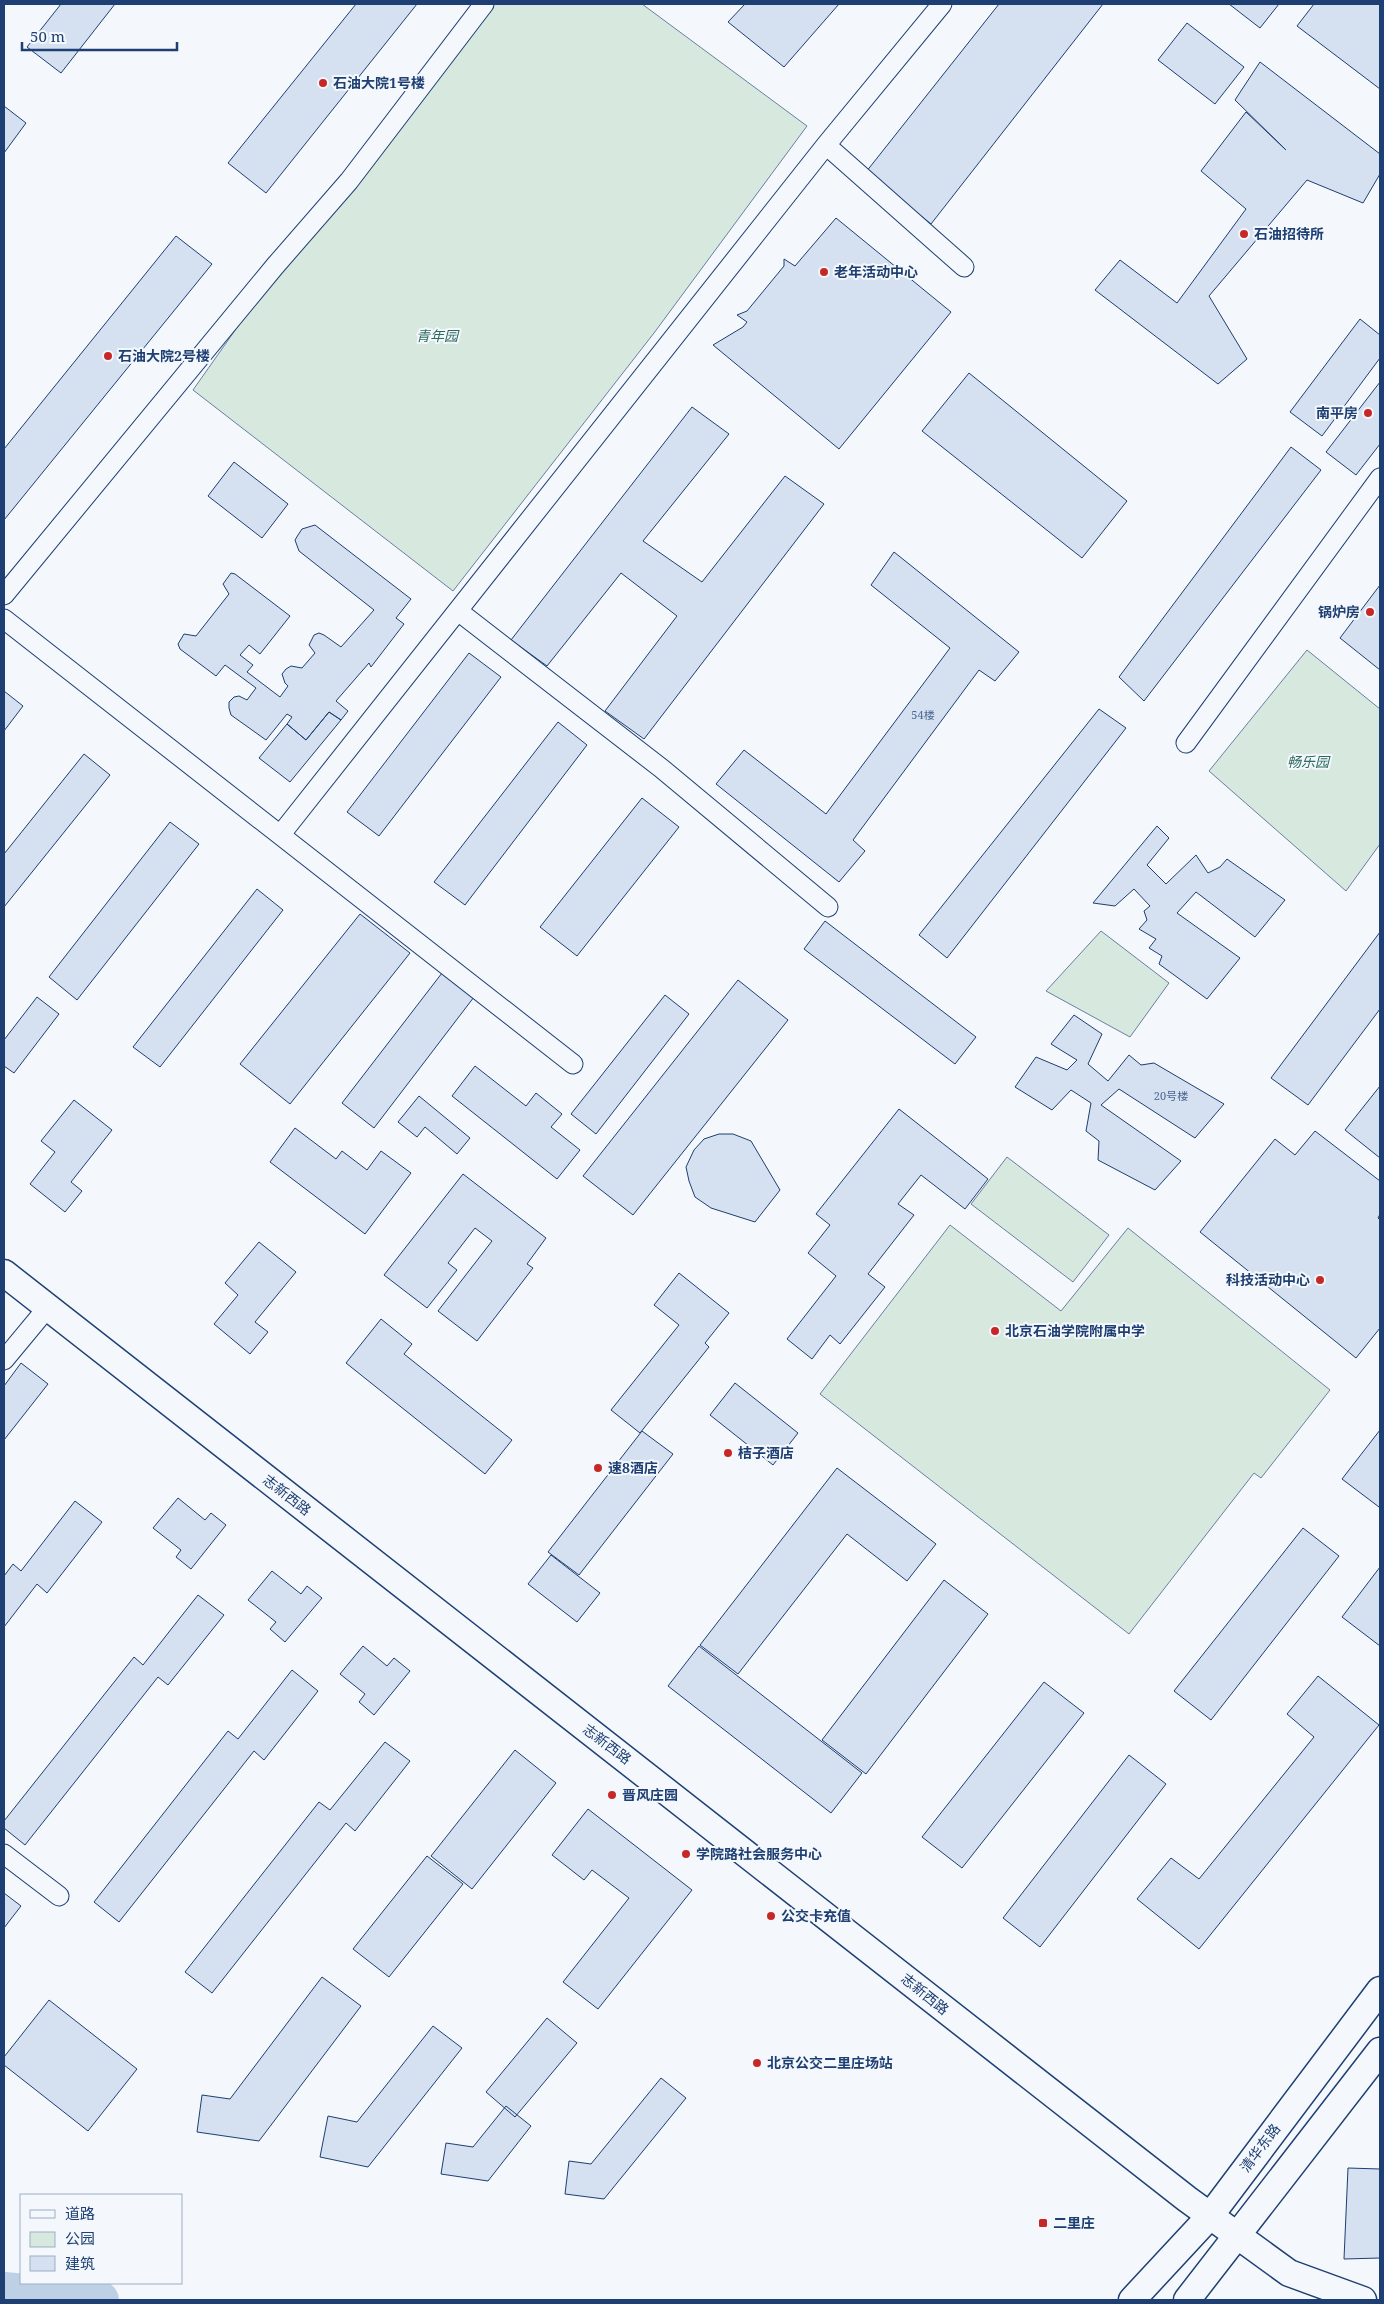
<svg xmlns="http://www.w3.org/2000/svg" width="1384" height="2304" viewBox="0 0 1384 2304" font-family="'Noto Serif','Noto Sans SC',serif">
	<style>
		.green { fill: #d7e8df; stroke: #687fa3 }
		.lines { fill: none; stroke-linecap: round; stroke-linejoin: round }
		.river { stroke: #bed0e5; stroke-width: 38 }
		.building { fill: #d5e0f0; stroke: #1d3f73 }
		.street-casing { stroke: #1d3f73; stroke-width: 21 }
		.secondary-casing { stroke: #1d3f73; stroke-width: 29 }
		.street { stroke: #f4f7fb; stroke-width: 19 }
		.secondary { stroke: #f4f7fb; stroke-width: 26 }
		.poi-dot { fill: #c62828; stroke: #f4f7fb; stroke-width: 2 }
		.labels { text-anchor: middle; stroke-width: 4; stroke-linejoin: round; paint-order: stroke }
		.number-label { font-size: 11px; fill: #4b6792 }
		.poi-label { font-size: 14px; font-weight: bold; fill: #1d3f73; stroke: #f4f7fb; text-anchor: start }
		.park-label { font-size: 14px; font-style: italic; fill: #2c6c60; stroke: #f4f7fb }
		.street-label { font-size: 14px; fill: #1d3f73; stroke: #f4f7fb }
	</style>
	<rect width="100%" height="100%" fill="#f4f7fb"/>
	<path class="green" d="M484,4H642L807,126L654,333L453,591L193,390L305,231Z
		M1307,650L1380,709V844L1346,891L1209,771Z
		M1101,931L1169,983L1130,1037L1046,991Z
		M1007,1157L1109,1235L1073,1282L971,1204Z
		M950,1225L1061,1311L1128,1228L1330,1390L1261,1478L1254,1473L1129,1634L820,1394Z"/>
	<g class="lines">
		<path class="river" d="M4,2291L100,2300"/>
	</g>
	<path class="building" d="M61,4H115L61,73L27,47Z
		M356,4H417L266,193L228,163Z
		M745,4H839L784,67L728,22Z
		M999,4H1103L931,224L866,172Z
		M1229,4H1279L1260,28Z
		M1314,4H1380V89L1297,26Z
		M1187,23L1244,67L1215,104L1158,60Z
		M1260,62L1380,154V174L1363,203L1307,180L1209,296L1247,359L1218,384L1095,290L1120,260L1177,303L1246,209L1201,171L1246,112L1286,150L1235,100Z
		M4,106L26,123L4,153Z
		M836,218L951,312L839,449L713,345L743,327L747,322L737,315L747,311L784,266V259L795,266Z
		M176,236L212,264L4,520V449Z
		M1360,319L1380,335V358L1322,436L1290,412Z
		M969,373L1127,501L1082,558L922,431Z
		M1380,382V444L1356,475L1326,452Z
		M692,407L729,434L643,541L702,582L785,476L824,504L644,739L605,711L677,616L621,573L547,666L511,640Z
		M1291,447L1321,470L1144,701L1119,677Z
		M234,462L288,504L262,538L208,496Z
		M315,525L411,599L396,618L404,624L371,667L369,663L336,701L348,711L341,720L329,712L306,740L287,724L292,717L287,714L266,740L231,715L229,708V702L234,697L239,696L247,700L256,688L225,665L216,676L180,649L178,644L184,634L196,636L229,594L223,584L231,573L235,574L290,616L260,654L249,645L240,655L253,665L247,672L280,697L288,686L285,683L282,674L286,669L291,666L302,668L315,653L309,645L314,635L319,633L324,635L341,647L374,610L299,551L295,540L298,535L302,529Z
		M894,552L1019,652L995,681L979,670L853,840L865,851L839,882L716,784L744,750L826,814L950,648L871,585Z
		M1380,585V670L1340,638Z
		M469,653L501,677L379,836L347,812Z
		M4,691L23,706L4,731Z
		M1099,709L1126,728L947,958L919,935Z
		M329,712L341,720L290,782L259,758L287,724L306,740Z
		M558,722L587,745L465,905L434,882Z
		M84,754L110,775L4,907V854Z
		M642,798L679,827L577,956L540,927Z
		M170,822L199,844L77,1000L49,977Z
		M1157,826L1169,838L1147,865L1166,884L1196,855L1208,873L1220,867L1227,859L1285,900L1255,937L1196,892L1177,913L1240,958L1207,999L1159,964L1162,956L1149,948L1156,939L1139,929L1147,920L1144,911L1150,906L1134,889L1115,906L1093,903Z
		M257,889L283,910L160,1067L133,1047Z
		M360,914L410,953L290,1104L240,1064Z
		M825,921L976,1037L955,1064L804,949Z
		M1380,932V1009L1308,1105L1271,1078Z
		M442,973L474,997L374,1128L342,1103Z
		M738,980L788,1020L633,1215L583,1176Z
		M665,995L689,1014L596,1134L571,1114Z
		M37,997L59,1014L14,1073L4,1066V1040Z
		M1074,1015L1102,1034L1088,1064L1108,1081L1129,1055L1141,1065L1154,1063L1224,1104L1195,1138L1119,1089L1101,1105L1181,1161L1155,1190L1098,1160L1099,1141L1086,1131L1091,1103L1071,1090L1052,1110L1015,1087L1036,1057L1067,1070L1077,1060L1051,1044Z
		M475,1066L526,1106L536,1093L562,1114L551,1127L580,1150L557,1179L452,1096Z
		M1380,1086V1158L1345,1130Z
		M419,1096L470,1138L457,1154L425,1127L417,1137L398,1122Z
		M74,1100L112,1130L71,1182L82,1191L65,1212L30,1184L55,1152L41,1141Z
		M899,1109L988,1179L965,1209L921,1175L898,1204L914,1215L868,1274L885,1287L840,1344L830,1335L812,1359L787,1339L836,1276L808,1253L830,1225L816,1214Z
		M295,1128L336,1159L342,1151L367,1170L381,1151L411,1173L365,1234L270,1162Z
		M1315,1131L1380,1181V1214L1378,1218L1380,1220V1328L1356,1358L1200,1232L1275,1139L1295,1155Z
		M719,1134H733L751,1141L780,1190L755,1222L711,1208L695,1197L689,1181L686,1167L694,1150L704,1139Z
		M463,1174L546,1238L527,1264L533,1268L477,1341L438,1311L492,1241L475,1228L448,1263L457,1270L427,1308L384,1275Z
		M259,1242L296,1272L255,1322L268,1332L250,1354L214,1324L238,1295L225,1283Z
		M679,1273L729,1313L705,1343L709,1347L640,1433L611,1410L679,1325L654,1305Z
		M381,1319L412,1344L404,1354L512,1440L485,1474L346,1363Z
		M21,1363L48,1384L4,1440V1386Z
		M735,1383L798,1433L773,1465L710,1415Z
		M1380,1430V1505L1379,1507L1342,1479Z
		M642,1431L673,1454L579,1575L548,1552Z
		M837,1468L936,1544L907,1581L847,1534L738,1674L700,1645Z
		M178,1498L205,1520L211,1513L226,1525L191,1569L176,1557L181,1550L153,1528Z
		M75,1501L102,1522L47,1593L37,1584L4,1627V1576L13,1564L21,1571Z
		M1303,1528L1339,1556L1211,1720L1174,1691Z
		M551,1555L600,1593L577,1622L528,1584Z
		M1380,1567V1646L1342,1617Z
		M272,1571L301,1594L307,1586L322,1598L285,1642L270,1629L276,1622L248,1600Z
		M944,1580L988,1614L866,1774L822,1740Z
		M198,1595L224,1615L168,1685L158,1677L25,1845L4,1828V1821L134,1657L143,1665Z
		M363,1646L387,1666L394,1658L410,1671L374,1715L359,1702L365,1694L340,1674Z
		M699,1646L862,1773L831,1813L668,1686Z
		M292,1670L318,1691L264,1760L254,1751L119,1922L94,1902L228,1731L238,1739Z
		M1318,1676L1379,1725L1199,1949L1137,1899L1171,1858L1199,1879L1314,1737L1287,1714Z
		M1044,1682L1084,1713L962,1868L922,1837Z
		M385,1742L410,1761L355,1831L346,1823L212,1993L185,1972L319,1802L330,1810Z
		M515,1750L556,1783L472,1889L431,1856Z
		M1129,1755L1166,1784L1040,1947L1003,1918Z
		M588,1809L692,1890L598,2009L563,1982L629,1898L592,1870L584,1880L552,1855Z
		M427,1856L463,1884L389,1977L353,1949Z
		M4,1893L21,1906L4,1928Z
		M322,1977L361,2006L259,2141L197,2132L202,2095L230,2099Z
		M49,2000L137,2069L88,2131L4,2065V2057Z
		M547,2018L577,2043L515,2117L486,2092Z
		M433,2026L462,2048L368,2167L320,2157L328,2116L357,2122Z
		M661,2078L686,2098L604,2199L565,2194L569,2161L591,2164Z
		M506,2106L531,2126L488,2181L441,2174L446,2143L473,2147Z
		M1348,2168L1380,2169V2258L1344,2259Z"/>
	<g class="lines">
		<g class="street-casing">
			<path id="street" d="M826,145L964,267
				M4,595L275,266L349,181L484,4
				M458,611L661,768L828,907
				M4,619L573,1064
				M1186,743L1380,478
				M281,834L826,145L942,4
				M4,1360L48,1307
				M4,1854L59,1896"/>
		</g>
		<g class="secondary-casing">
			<path id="secondary" d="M4,1273L1187,2199L1289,2273L1363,2300
				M1132,2300L1210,2216L1380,1990
				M1187,2300L1380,2051"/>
		</g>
		<use href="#street" class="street"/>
		<use href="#secondary" class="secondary"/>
	</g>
	<g class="poi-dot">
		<circle cx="323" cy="83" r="5"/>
		<circle cx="1244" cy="234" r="5"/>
		<circle cx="824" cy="272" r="5"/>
		<circle cx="108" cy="356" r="5"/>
		<circle cx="1368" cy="413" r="5"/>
		<circle cx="1370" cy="612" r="5"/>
		<circle cx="1320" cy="1280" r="5"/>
		<circle cx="995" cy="1331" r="5"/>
		<circle cx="728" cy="1453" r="5"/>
		<circle cx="598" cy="1468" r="5"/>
		<circle cx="612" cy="1795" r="5"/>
		<circle cx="686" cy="1854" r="5"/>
		<circle cx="771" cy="1916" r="5"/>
		<circle cx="757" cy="2063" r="5"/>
		<rect x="1038" y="2218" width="10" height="10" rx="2.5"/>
	</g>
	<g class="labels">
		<g class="number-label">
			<text x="923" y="719">54楼</text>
			<text x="1171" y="1100">20号楼</text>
		</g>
		<g class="poi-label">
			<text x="333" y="88">石油大院1号楼</text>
			<text x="1254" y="239">石油招待所</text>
			<text x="834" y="277">老年活动中心</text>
			<text x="118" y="361">石油大院2号楼</text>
			<text x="1358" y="418" text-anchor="end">南平房</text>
			<text x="1360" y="617" text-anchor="end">锅炉房</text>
			<text x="1310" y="1285" text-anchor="end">科技活动中心</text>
			<text x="1005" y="1336">北京石油学院附属中学</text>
			<text x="738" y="1458">桔子酒店</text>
			<text x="608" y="1473">速8酒店</text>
			<text x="622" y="1800">晋风庄园</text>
			<text x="696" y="1859">学院路社会服务中心</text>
			<text x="781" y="1921">公交卡充值</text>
			<text x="767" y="2068">北京公交二里庄场站</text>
			<text x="1053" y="2228">二里庄</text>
		</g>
		<g class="park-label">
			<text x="437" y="341">青年园</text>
			<text x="1308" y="767">畅乐园</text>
		</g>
		<g class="street-label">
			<text transform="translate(287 1495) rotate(38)" y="5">志新西路</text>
			<text transform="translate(607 1744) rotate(37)" y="5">志新西路</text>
			<text transform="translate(925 1994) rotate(39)" y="5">志新西路</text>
			<text transform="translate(1260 2148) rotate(-53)" y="5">清华东路</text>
		</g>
	</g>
	<rect width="1384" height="2304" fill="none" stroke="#1d3f73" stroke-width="10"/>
	<rect x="20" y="2194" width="162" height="90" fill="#f4f7fb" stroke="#9eadc5"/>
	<rect x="30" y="2210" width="25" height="8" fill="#f4f7fb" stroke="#9eadc5"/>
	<text x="65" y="2219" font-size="15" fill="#1d3f73">道路</text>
	<rect x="30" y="2232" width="25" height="15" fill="#d7e8df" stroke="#9eadc5"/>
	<text x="65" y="2244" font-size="15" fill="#1d3f73">公园</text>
	<rect x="30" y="2256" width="25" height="15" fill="#d5e0f0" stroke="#9eadc5"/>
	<text x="65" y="2269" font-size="15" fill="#1d3f73">建筑</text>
	<path d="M22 42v8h155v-8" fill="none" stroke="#1d3f73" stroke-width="2.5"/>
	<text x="30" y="42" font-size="15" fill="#1d3f73" stroke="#f4f7fb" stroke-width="4" paint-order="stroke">50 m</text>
</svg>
